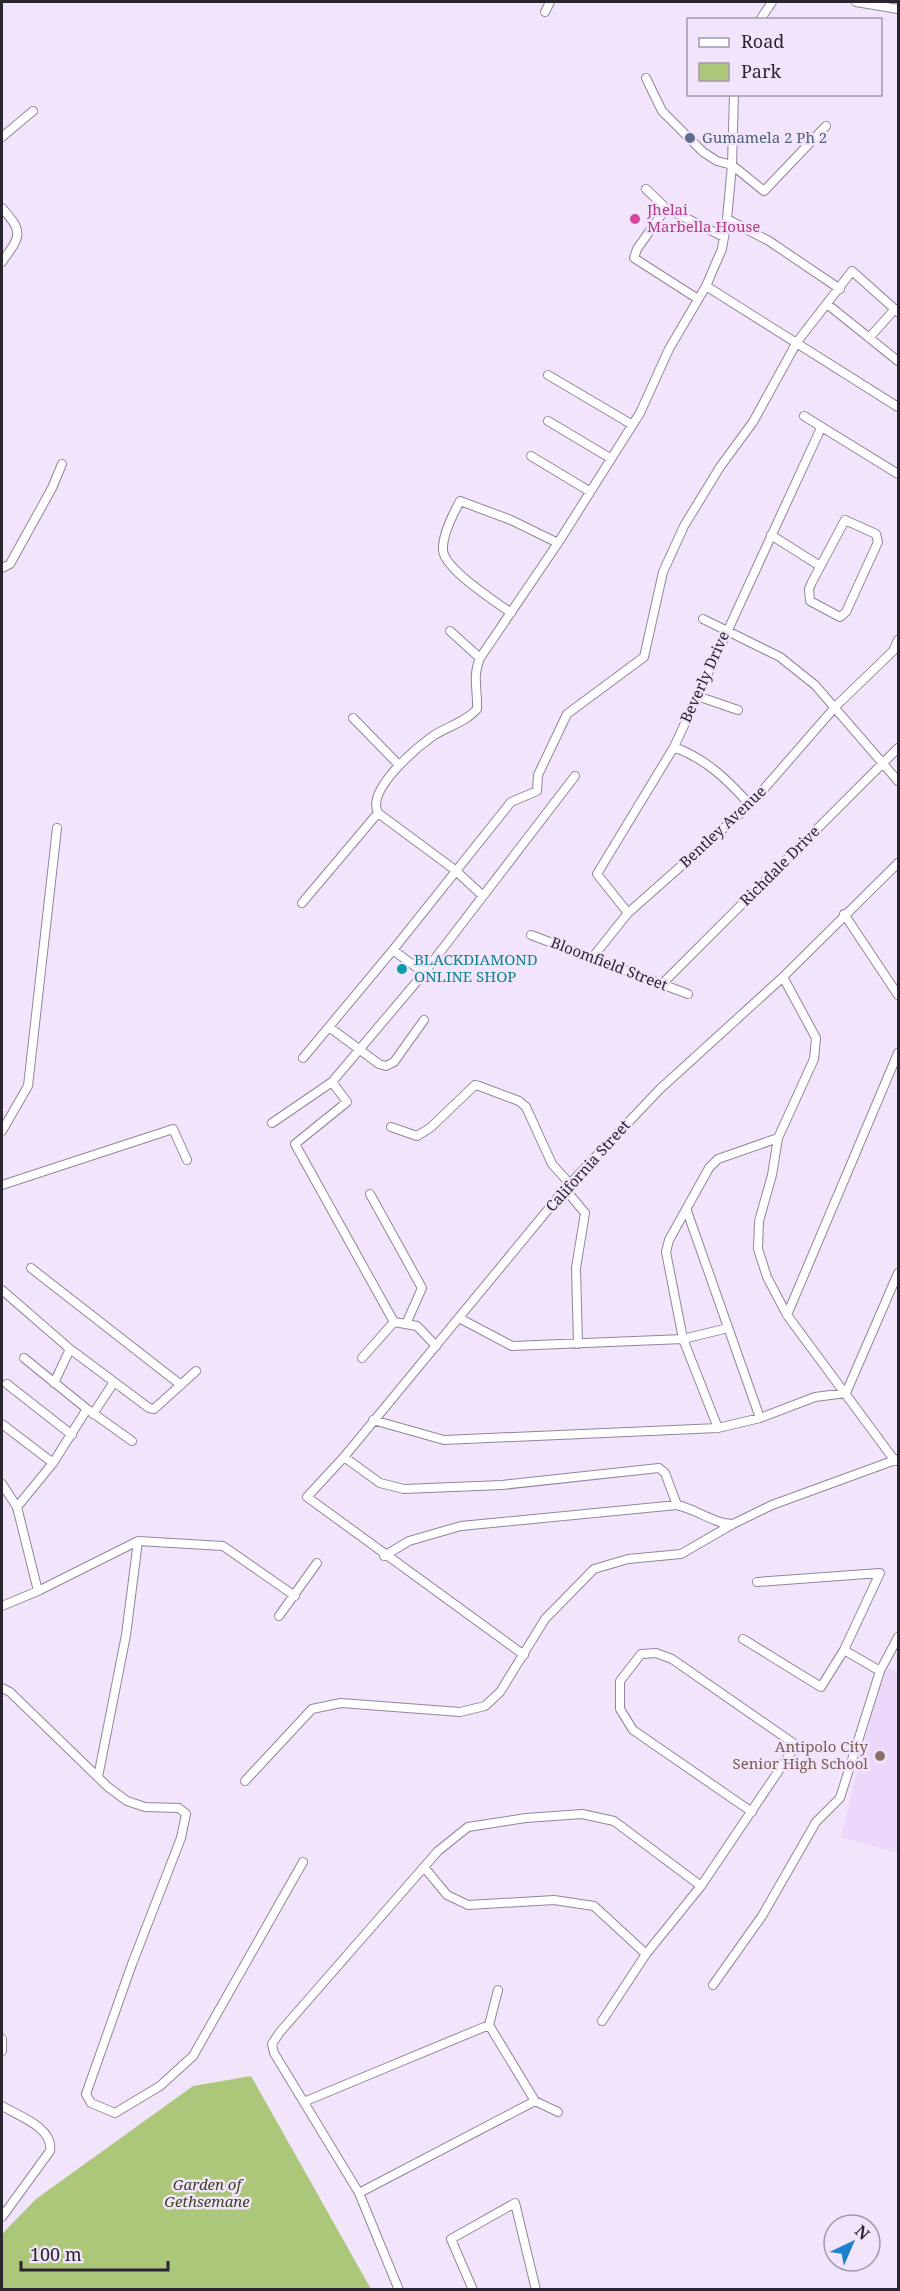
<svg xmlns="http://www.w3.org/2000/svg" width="900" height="2291" viewBox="0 0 900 2291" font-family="'Noto Serif',serif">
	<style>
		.built { fill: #ecd8fa }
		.green { fill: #acc779 }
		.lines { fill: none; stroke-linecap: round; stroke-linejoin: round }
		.minor-casing { stroke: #93849d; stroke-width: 10 }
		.minor { stroke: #fff; stroke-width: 8 }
		.service-dot { fill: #5c6f8a; stroke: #f2e5fb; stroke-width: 2 }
		.hotel-dot { fill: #d1479c; stroke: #f2e5fb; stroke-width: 2 }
		.culture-dot { fill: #0f9aa8; stroke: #f2e5fb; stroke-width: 2 }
		.education-dot { fill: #8d6e63; stroke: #f2e5fb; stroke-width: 2 }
		.labels { text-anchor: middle; stroke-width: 5; stroke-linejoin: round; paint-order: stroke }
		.service-label { font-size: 15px; fill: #4e5e75; stroke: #f2e5fb; text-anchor: start }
		.hotel-label { font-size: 15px; fill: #b23c85; stroke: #f2e5fb; text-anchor: start }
		.street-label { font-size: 15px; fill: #2b252f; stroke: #f2e5fb }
		.culture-label { font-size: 15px; fill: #0d838f; stroke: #f2e5fb; text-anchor: start }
		.education-label { font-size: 15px; fill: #785e54; stroke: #f2e5fb; text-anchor: end }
		.park-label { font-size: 15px; font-style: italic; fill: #38451d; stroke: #f2e5fb }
	</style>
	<rect width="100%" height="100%" fill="#f2e5fb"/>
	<path class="built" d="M888,1668L898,1673V1853L841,1837L881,1674Z"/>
	<path class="green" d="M251,2076L371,2289H2V2234L36,2199L193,2086Z"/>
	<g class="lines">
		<g class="minor-casing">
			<path id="minor" d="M856,2L898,9
				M545,12L550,2
				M760,20L772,2
				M646,78L662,111L703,152L717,161L732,165L764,191L826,126
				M2,137L33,111
				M646,189L666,208L724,237
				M2,208C24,233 21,235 2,262
				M666,208L637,249L634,258L698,299
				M727,219L769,241L840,289
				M706,286L898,407
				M827,304L898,361
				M869,338L895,309
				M548,375L631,424
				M804,416L898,474
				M548,421L610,458
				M531,456L589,491
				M845,520L876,534L878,542L846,612L840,617L810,601L809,589L812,582Z
				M771,535L820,566
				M2,568L10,564L52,488L62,464
				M511,613C495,601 444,569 443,550C442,535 453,514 460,501L511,520L558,543
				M703,619L780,657L815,685L898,781
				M450,631L480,658
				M697,696L738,710
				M353,718L399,765
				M674,747C706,759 727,779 750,805
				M483,896L455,870L378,813C366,790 416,748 433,736C446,727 466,722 477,709C478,691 472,676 480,658L558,543L640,413L669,349L706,286L722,249L727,219L732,165L734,94
				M302,903L378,813
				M628,913L597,874L674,747L821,428
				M844,914L898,995
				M531,935L688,994
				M393,950L424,973L575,776
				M592,958L628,913L750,805L836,706L893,651L898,640
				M783,977L816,1038L814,1059L778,1138L772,1175L759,1221L758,1249L767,1277L787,1315L895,1461
				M662,984L898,748
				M329,1027L379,1064L386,1066L394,1062L424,1020
				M303,1058L393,950L511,802L537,791L538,775L567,714L644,657L663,572L684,526L720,467L753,422L797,342L852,271L898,312
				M332,1082L347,1102L295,1144L394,1322L362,1358
				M272,1123L332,1082L424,973
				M391,1127L417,1136L430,1128L475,1085L479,1086L519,1101L526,1107L552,1164L570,1184
				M2,1131L28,1086L57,828
				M2,1185L173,1129L187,1160
				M565,1189L585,1213L576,1268L578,1344
				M370,1194L422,1288L406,1324
				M687,1211L760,1418
				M31,1268L181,1385
				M2,1290L70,1349L149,1408L154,1409L196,1371
				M787,1315L898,1053
				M459,1318L512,1346L683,1339L728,1328
				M394,1322L417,1326L436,1346
				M24,1358L87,1409L132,1441
				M54,1383L70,1349
				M7,1384L72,1435
				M93,1414L114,1382
				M373,1420L444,1440L718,1428L760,1418L815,1397L846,1393L898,1273
				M2,1424L53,1463
				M718,1428L683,1339L666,1252L669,1240L709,1168L718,1159L778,1138
				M344,1457L380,1483L404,1489L502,1485L659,1468L665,1473L677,1505
				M2,1484L17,1507L38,1591
				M17,1507L53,1463L87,1409
				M384,1556L409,1541L461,1526L677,1505C696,1509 714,1524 733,1524L772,1505L898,1459
				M2,1606L38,1591L138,1541L223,1546L295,1596
				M279,1616L317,1563
				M743,1639L821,1687L844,1650L880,1573L757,1582
				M844,1650L880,1671
				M524,1655L307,1497L344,1457L565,1189L660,1089L783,977L898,863
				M2,1688L10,1692L108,1787L127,1801L145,1807L179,1808L186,1814L181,1838L132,1964L86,2094L91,2103L115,2113L160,2086L193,2056L303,1862
				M98,1777L126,1635L138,1541
				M245,1781L312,1709L341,1703L460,1712L485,1706L500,1692L545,1619L594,1569L628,1559L681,1554L733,1524
				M424,1867L447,1895L468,1905L554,1900L594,1906L646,1954
				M713,1985L762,1916L816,1822L840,1798L880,1671L898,1637
				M498,1990L489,2025L535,2101L558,2112
				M602,2021L646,1954L701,1886L796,1745L672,1659L656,1653L641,1654L620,1681V1709L633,1730L752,1812
				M2,2039V2051
				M306,2101L489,2025
				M2,2106C19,2116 54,2128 50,2151L2,2217
				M359,2193L535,2101
				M399,2290L359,2193L274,2053L272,2044L280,2032L438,1851L468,1827L526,1818L582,1814L614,1821L701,1886
				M473,2290L451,2239L515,2203L536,2290"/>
		</g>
		<use href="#minor" class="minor"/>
	</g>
	<circle class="service-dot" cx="690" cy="138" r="6"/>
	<circle class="hotel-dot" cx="635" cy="219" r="6"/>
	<circle class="culture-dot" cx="402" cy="969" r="6"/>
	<circle class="education-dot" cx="880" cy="1756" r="6"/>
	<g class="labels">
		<g class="service-label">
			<text x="702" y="143">Gumamela 2 Ph 2</text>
		</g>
		<g class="hotel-label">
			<text x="647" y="215">Jhelai<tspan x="647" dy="17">Marbella House</tspan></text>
		</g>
		<g class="street-label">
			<text transform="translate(705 677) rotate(-66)" y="5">Beverly Drive</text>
			<text transform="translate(723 827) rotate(-43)" y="5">Bentley Avenue</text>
			<text transform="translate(780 866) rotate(-45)" y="5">Richdale Drive</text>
			<text transform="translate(609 964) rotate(21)" y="5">Bloomfield Street</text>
			<text transform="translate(588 1166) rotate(-48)" y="5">California Street</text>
		</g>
		<g class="culture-label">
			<text x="414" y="965">BLACKDIAMOND<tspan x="414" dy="17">ONLINE SHOP</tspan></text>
		</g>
		<g class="education-label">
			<text x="868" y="1752">Antipolo City<tspan x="868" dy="17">Senior High School</tspan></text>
		</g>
		<g class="park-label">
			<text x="207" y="2190">Garden of<tspan x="207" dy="17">Gethsemane</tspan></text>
		</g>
	</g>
	<rect width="900" height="2291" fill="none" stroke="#2b252f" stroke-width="6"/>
	<rect x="687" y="18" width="195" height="78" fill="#f2e5fb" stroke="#a298a9" stroke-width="1.5"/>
	<rect x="699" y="38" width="30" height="9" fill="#ffffff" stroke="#a298a9" stroke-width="1.5"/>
	<text x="741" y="48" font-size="18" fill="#2b252f">Road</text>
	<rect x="699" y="63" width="30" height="18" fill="#acc779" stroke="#a298a9" stroke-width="1.5"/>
	<text x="741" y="78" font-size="18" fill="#2b252f">Park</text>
	<g transform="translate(852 2243) rotate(44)"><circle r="28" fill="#f2e5fb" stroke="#a298a9" stroke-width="1.5"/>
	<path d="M0-4.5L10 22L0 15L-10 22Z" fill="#1c81cc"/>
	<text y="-9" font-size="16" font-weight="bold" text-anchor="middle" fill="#2b252f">N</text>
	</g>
	<path d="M21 2261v9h147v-9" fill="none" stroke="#2b252f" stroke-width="3"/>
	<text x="30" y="2261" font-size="18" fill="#2b252f" stroke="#f2e5fb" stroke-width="4.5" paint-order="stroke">100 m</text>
</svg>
